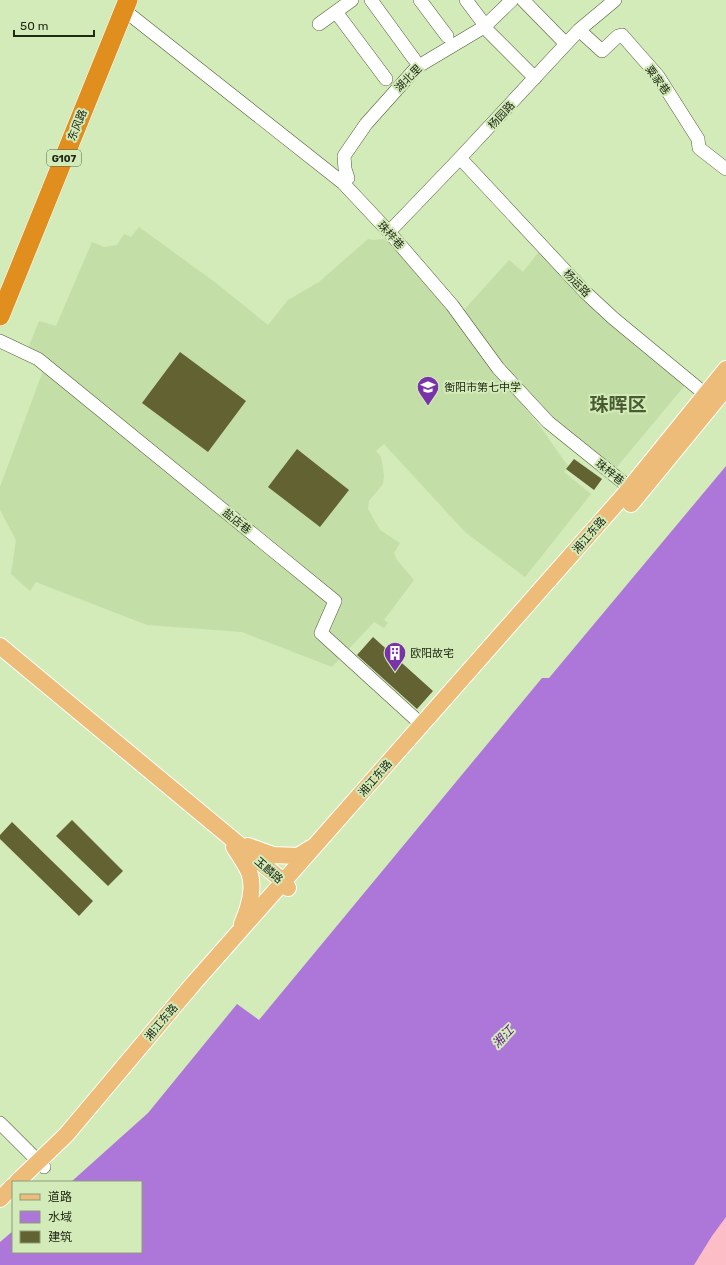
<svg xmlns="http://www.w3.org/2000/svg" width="726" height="1265" viewBox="0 0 726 1265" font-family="Rubik,'Noto Sans SC',sans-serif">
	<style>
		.built { fill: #c4dea7 }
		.green { fill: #fcbdc7 }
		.water { fill: #ad77da }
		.building { fill: #636232 }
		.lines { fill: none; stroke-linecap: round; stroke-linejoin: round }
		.minor-casing { stroke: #4d6035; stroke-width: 14 }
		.major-casing { stroke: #fff; stroke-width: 18 }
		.highway-casing { stroke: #fff; stroke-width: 20 }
		.minor { stroke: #fff; stroke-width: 13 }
		.major { stroke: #ecbc78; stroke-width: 16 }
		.highway { stroke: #e08f1e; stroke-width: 19 }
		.labels { text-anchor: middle; stroke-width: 4; stroke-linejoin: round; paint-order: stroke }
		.shield { fill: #d3eab9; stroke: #566347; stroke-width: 1 }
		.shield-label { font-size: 10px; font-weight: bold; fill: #212916 }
		.street-label { font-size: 11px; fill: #212916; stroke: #d3eab9 }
		.poi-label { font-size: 11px; fill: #212916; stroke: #d3eab9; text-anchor: start }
		.water-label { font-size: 12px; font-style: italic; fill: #5f138c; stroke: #d3eab9 }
		.town-label { font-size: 19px; font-weight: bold; fill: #495b31; stroke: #d3eab9 }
	</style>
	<rect width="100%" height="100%" fill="#d3eab9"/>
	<path class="built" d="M139,227L216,283L268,325L288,300L319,282L368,239L374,240L383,239L393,244L447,306L484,359L539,425L568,466L564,472L591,494L525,577L465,532L384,444L376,451L381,457L384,475L383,484L369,501L368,509L380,530L400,543L394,553L397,560L414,580L384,620L388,623L384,628L374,622L332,667L242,632L147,625L36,582L30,591L11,574L16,540L0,510V487L44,368L24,358L39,321L56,326L92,242L104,247L117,245L124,234L131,237Z
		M541,249L686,384L616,468L553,418L502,364L464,310L509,260L523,272Z"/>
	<path class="green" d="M726,1217V1265H694L712,1236Z"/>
	<path class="water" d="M726,466V1217L712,1236L694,1265H0V1242L13,1231V1252H141V1182H71L148,1113L237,1004L259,1020L542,678H549Z"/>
	<path class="building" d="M180,352L246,401L208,452L142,403Z
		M297,449L349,490L320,527L268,487Z
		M574,459L602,479L594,490L566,469Z
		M373,637L433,691L417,709L357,655Z
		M72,820L123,871L108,886L56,836Z
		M12,822L93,901L79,916L0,839V835Z"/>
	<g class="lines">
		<g class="minor-casing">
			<path id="minor" d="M371,0L414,59
				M420,0L447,36
				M466,0L484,24
				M523,0L566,44
				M124,10L343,183L389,232L452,305L498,368L548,422L630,488
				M336,12L386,79
				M319,24L352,0
				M484,27L535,78
				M579,30L602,51L618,36L622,35L658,76L698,139L699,148L726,169
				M460,158L585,292L613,318L705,394
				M343,183L348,178L345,169L344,156L366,124L417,67L484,27L512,0
				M389,232L460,158L579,30L615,0
				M0,341L38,359L335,601L321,633L422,725
				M0,1123L44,1167"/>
		</g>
		<g class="major-casing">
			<path id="major" d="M631,504L726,388
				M0,646L284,882L288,888
				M248,846L273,855L298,856L311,848
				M234,847C239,855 245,863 249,872C255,887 249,909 242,924
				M17,1182L66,1135L193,984L624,495L726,369
				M0,1199L13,1186"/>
		</g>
		<g class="highway-casing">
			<path id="highway" d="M0,316L128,0"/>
		</g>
		<use href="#minor" class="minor"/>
		<use href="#major" class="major"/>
		<use href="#highway" class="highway"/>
	</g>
	<defs>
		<g id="school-pin" transform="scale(1.15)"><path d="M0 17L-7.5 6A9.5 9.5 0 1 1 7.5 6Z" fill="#7733a7" stroke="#d3eab9"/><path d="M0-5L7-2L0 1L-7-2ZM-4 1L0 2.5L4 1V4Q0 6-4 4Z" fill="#fff"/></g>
		<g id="building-pin" transform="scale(1.15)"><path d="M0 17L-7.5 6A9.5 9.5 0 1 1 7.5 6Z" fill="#7733a7" stroke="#d3eab9"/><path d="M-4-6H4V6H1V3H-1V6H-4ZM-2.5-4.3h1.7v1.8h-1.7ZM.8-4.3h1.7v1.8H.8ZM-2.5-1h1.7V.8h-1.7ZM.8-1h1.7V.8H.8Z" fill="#fff"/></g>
	</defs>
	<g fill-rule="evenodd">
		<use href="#school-pin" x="428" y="387"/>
		<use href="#building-pin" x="395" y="653"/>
	</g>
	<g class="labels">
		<rect class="shield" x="47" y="150" width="34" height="16" rx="3"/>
		<g class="shield-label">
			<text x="64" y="162">G107</text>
		</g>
		<g class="street-label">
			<text transform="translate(408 78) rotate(-45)" y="4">湖北里</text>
			<text transform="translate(658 80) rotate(54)" y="4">粟家巷</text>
			<text transform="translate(501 115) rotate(-47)" y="4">杨园路</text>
			<text transform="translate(77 125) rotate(-68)" y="4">东风路</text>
			<text transform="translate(391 235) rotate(48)" y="4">珠梓巷</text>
			<text transform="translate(577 283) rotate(46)" y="4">杨运路</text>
			<text transform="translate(610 472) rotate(39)" y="4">珠梓巷</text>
			<text transform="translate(237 521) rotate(39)" y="4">盐店巷</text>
			<text transform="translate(589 535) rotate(-49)" y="4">湘江东路</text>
			<text transform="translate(375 778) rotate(-49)" y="4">湘江东路</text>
			<text transform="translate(269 870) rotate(41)" y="4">玉麟路</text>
			<text transform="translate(161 1022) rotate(-50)" y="4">湘江东路</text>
		</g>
		<g class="poi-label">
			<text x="444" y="391">衡阳市第七中学</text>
			<text x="410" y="657">欧阳故宅</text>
		</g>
		<g class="water-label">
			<text transform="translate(503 1037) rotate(-46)" y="4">湘江</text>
		</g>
		<g class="town-label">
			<text x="618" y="411">珠晖区</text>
		</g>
	</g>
	<rect x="12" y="1181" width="130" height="72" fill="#d3eab9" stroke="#8c9d78"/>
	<rect x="20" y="1194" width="20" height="6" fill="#ecbc78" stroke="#8c9d78"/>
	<text x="48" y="1201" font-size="12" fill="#212916">道路</text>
	<rect x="20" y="1211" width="20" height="12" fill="#ad77da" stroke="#8c9d78"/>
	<text x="48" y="1221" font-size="12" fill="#212916">水域</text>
	<rect x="20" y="1231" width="20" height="12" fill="#636232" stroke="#8c9d78"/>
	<text x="48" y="1241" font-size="12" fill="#212916">建筑</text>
	<path d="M14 30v6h80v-6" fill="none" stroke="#212916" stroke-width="2"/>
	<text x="20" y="30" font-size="12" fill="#212916" stroke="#d3eab9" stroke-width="3" paint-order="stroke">50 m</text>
</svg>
